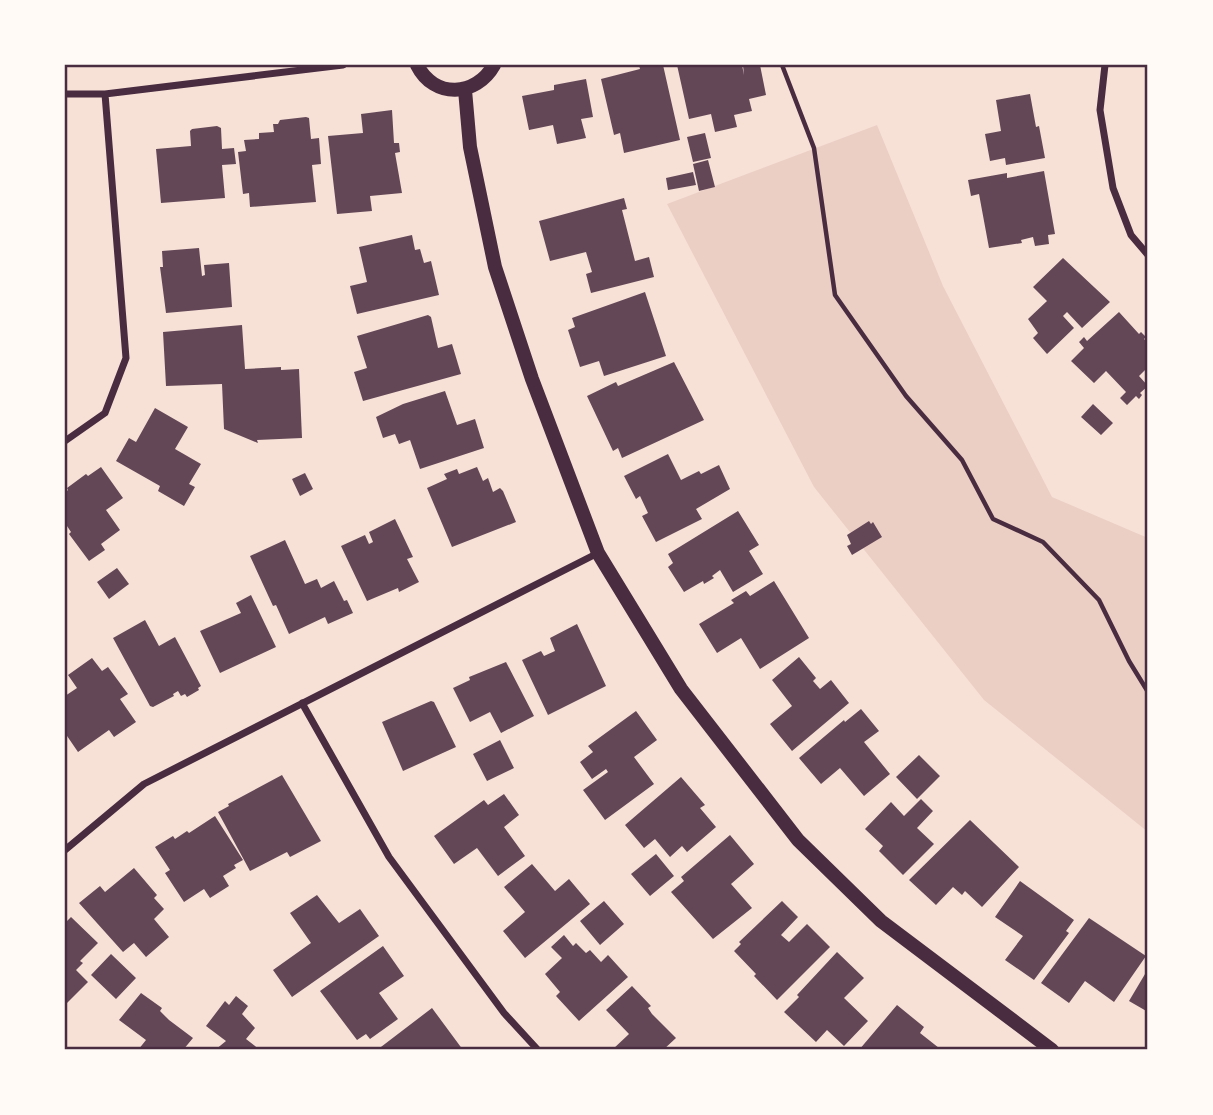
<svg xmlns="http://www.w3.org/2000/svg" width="1213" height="1115" viewBox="0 0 1213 1115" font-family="Roboto,sans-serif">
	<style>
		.green { fill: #ebcfc5 }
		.building { fill: #644757 }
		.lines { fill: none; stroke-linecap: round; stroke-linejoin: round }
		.path { stroke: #4a2c40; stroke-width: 4.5 }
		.minor { stroke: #4a2c40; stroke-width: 7 }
		.secondary { stroke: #4a2c40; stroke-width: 14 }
		.neatline { fill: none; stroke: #4a2c40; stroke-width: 2.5 }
	</style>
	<rect width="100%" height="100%" fill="#f7e1d7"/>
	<path class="green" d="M877,125L943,286L1052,497L1148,538V832L984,700L814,487L667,204Z"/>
	<path class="building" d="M639,65H652V67L663,65L680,140L624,153L620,133L614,135L601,79L640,69Z
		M677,65H742L744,75L743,65H760L766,95L749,99L752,111L734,115L737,127L715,132L711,114L689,119Z
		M586,79L593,117L581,119L586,138L557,144L553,125L529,130L522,96L554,90V85Z
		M1030,94L1036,127L1039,126L1045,158L1006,165L1005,158L990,161L985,134L1001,131L996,100Z
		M392,110L394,143H399L400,152L395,153L402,193L370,196L372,211L337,214L328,136L363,133L361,114Z
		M306,117L309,118L311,139L319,138L321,164L312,165L316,202L250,207L249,193L243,194L238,152L246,151L244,140L259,139V133L274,132L273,124H278L280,120Z
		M217,126L221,128L222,149L234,148L236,164L222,165L225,198L161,203L156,149L191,146L190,131L192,129Z
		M705,133L711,158L693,162L687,137Z
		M708,160L715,187L699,191L693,164Z
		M1044,171L1055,234L1048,235L1049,244L1035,246L1033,237L1021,240L1022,243L989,248L979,194L971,196L968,180L1007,173V178Z
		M693,172L696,185L668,190L666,178Z
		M624,198L627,209L622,210L635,261L649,257L654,277L591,293L586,274L592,272L586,252L550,261L539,221Z
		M412,235L415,250L420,249L424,263L431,261L439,295L357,314L350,286L367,282L359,247Z
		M199,248L202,276L205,275L204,265L229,263L232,307L166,313L160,267H163L162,251Z
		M1063,258L1110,302L1082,328L1067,312L1063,316L1074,328L1047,354L1033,338L1038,333L1028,319L1047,301L1033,287Z
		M645,292L666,356L604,376L599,361L580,367L568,330L575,327L572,318Z
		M1119,312L1139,334L1141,332L1146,337L1144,339L1148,343V367L1139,376L1148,386L1140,393L1142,395L1139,399L1136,396L1127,405L1120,398L1126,392L1106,371L1094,383L1071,361L1084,348L1079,342L1084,337L1087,341Z
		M428,315L431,317L438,348L452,344L461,374L363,401L354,372L367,368L357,336Z
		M242,325L245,369L281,367V370L299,369L302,438L257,440L258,443L224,429L222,384L166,386L163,332Z
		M674,362L704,420L622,458L618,448L613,451L587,396L616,382L618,386Z
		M445,391L457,425L475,419L484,448L420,469L410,440L399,444L395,434L383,438L376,417L403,404Z
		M1093,404L1113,423L1101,435L1081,417Z
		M155,408L188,427L175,449L201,464L189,484L195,487L184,506L158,491L160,486L116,461L129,438L136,442Z
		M668,454L681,480L699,471L701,474L719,465L730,489L696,509L702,519L656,542L642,516L648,513L640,496L636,499L624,476Z
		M101,467L123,498L106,510L120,530L101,544L105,550L89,561L69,534L71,532L65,523V493L68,490L67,488L86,474L88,476Z
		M477,467L483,481L488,478L493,492L500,488L503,491L516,522L452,547L427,488L447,479L444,474L457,469L459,474Z
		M305,473L313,489L300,496L292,479Z
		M738,511L759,545L749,551L763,574L733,592L720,570L712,576L714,578L704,584L703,581L684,592L668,567L673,563L668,554Z
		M395,519L413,557L407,559L419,582L399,592L398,588L367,601L341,546L365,535L369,544L373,542L369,532Z
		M869,521L871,524L873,522L882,537L852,555L847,546L851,544L847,535Z
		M285,540L305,584L317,579L321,588L334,581L344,601L347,600L353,613L328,624L325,617L289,634L276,605L273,606L250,556Z
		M117,568L129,584L109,599L97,582Z
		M774,581L809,638L760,669L741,638L717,653L699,624L734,603L731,600L746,591L750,596Z
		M251,595L276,647L220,673L200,631L241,613L236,603Z
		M145,620L159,646L175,637L201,686L198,688L199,690L187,697L185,694L181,696L178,691L173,694L174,696L153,707L150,706L113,638Z
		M577,624L606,686L548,715L522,660L541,651L544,656L555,651L550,638Z
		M799,657L816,678L813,681L820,689L831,680L849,703L792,751L770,724L792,706L772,680Z
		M92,658L102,671L108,667L128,694L120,699L136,722L114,737L109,730L78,752L65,733V696L77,688L68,675Z
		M506,662L534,716L501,733L490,712L470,722L453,688L470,680L469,677Z
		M431,701L434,702L456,747L403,771L382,722Z
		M861,709L879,731L864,742L890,774L864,796L840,768L821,784L799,758L844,720L845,722Z
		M636,711L657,740L634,757L654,784L605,820L583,790L608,772L606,769L592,779L580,762L593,752L588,746Z
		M500,740L514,768L487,781L473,754Z
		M919,755L940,776L917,799L896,777Z
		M282,775L321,841L290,857L287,852L250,871L218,812L229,806L228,804Z
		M681,777L705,805L700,808L716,827L687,852L682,846L670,857L655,839L644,848L625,825Z
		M504,794L519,815L504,827L525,856L498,876L477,848L454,864L434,836L484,800L488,805Z
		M921,799L933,811L917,828L934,844L903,875L879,851L883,846L865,829L891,802L904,816Z
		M215,816L243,860L234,865L236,868L223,876L229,886L210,898L204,889L184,902L165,873L170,870L155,847L173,836L175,839L187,831L189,833Z
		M970,820L1019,867L982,907L965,891L962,895L953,887L936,905L909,880Z
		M730,835L754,864L731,884L752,908L713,939L671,892L684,881L681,877Z
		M656,854L674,876L650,896L631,874Z
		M532,864L555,891L569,879L590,904L525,958L503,931L525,912L504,887Z
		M134,868L157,895L154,898L164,909L154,919L169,937L146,957L134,943L123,952L79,903L100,886L105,892Z
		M1020,881L1074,920L1066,931L1069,933L1034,980L1005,960L1023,936L995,917Z
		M317,895L339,923L360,909L379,936L292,997L273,970L311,943L290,913Z
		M604,901L624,924L600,945L580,921Z
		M782,901L798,917L781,935L789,942L807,924L830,947L777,1000L754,976L756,974L734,951L741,944L739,942Z
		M71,917L98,943L80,961L83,963L76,970L88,982L65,1005V923Z
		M1089,918L1146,956L1114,1002L1085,981L1069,1003L1041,983Z
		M564,935L573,946L576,943L586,953L590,950L601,962L608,955L628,977L579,1021L556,996L560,992L545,974L562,958L551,947Z
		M383,946L404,976L379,993L398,1019L370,1039L366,1034L357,1040L320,991Z
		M837,952L864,978L844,998L868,1021L844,1046L827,1030L816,1042L784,1012L799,997L797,995Z
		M111,954L136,978L116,999L91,975Z
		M1148,969V1012L1129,1001Z
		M632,986L651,1006L648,1008L652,1014L676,1038L663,1050H612L629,1034L606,1010Z
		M141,993L162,1008L160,1011L169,1020L193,1038L183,1050H138L146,1040L119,1020Z
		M236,996L248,1006L242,1014L255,1028L246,1039L260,1050H215L226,1041L206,1026L225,1001L229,1005Z
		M897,1005L924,1027L920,1033L939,1048L937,1050H859Z
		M432,1008L463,1050H377Z"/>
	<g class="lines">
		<path class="path" d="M782,65L814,148L835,295L906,396L962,460L993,519L1043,542L1099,600L1129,661L1148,692"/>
		<path class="minor" d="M1105,65L1100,110L1113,188L1131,235L1148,255
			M65,94H105L343,65
			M65,441L105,413L126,358L105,94
			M302,703L389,857L504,1013L538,1050
			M65,850L144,784L598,553"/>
		<path class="secondary" d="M417,65C434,99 476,97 494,65
			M465,90L470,147L495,267L532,379L598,553L681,689L798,840L881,921L1052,1050"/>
	</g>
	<rect width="1213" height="1115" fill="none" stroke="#fffaf5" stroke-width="133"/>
	<rect x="66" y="66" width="1080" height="982" class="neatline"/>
</svg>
